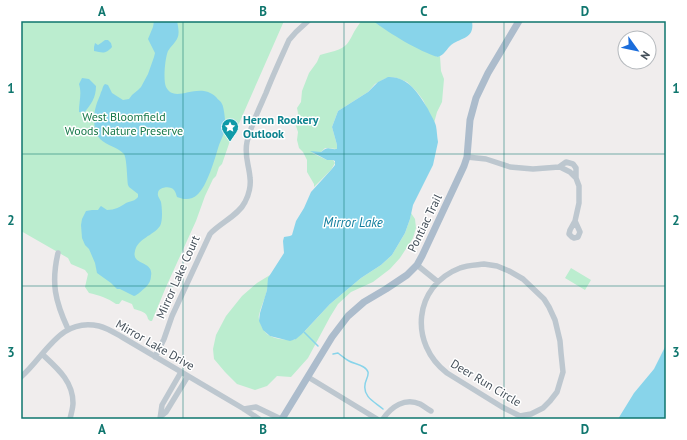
<svg xmlns="http://www.w3.org/2000/svg" width="687" height="440" viewBox="0 0 687 440" font-family="'PT Sans',sans-serif">
	<style>
		.green { fill: #bbedcf }
		.water { fill: #88d4ea }
		.lines { fill: none; stroke-linecap: round; stroke-linejoin: round }
		.stream { stroke: #88d4ea; stroke-width: 1.5 }
		.minor { stroke: #bdc7cf; stroke-width: 5.5 }
		.major { stroke: #acbccc; stroke-width: 7 }
		.grid { fill: none; stroke: #0f766e; stroke-width: 1; stroke-opacity: 0.55 }
		.labels { text-anchor: middle; stroke-width: 3; stroke-linejoin: round; paint-order: stroke }
		.park-label { font-size: 12px; fill: #18794a; stroke: #fff }
		.culture-label { font-size: 12px; font-weight: bold; fill: #0d838f; stroke: #fff; text-anchor: start }
		.street-label { font-size: 12px; fill: #45505a; stroke: #fff }
		.water-label { font-size: 13px; font-style: italic; fill: #0e7d9d; stroke: #fff }
		.neatline { fill: none; stroke: #0f766e; stroke-width: 1.5 }
		.grid-label { font-size: 13px; text-anchor: middle; font-weight: bold; fill: #0f766e }
	</style>
	<rect width="100%" height="100%" fill="#f0eded"/>
	<path class="green" d="M21,21H284L237,128L231,138L222,164L219,167L216,176L213,179L205,196L196,221L166,287L154,316L152,321H150L148,319C147,312 141,311 134,309L132,304L122,300L119,304H116C108,298 98,295 89,293L85,287L88,274L85,270L71,264L68,258L21,231Z
		M361,21H435L422,50L438,57L440,56L441,71L444,79L442,102L437,112L434,123L423,100L417,92L407,82L397,78L391,77L384,79L375,84L368,92L338,111L332,127L337,145V149L325,148L321,152L312,153L327,160H333L335,163L331,170L314,187V184L307,172V160L303,152L299,148L297,140L298,132L295,123L298,113L297,108L301,102L302,91L309,73L317,62L320,55C329,52 341,51 347,44C350,40 352,36 354,32C356,28 359,25 361,21Z
		M411,213L415,219L416,228L413,238L400,258L390,269L373,282L351,292L338,304L330,317L308,358L291,377L277,376L267,386L255,390L237,384L225,372L214,359L213,349L216,335L226,316L242,296L257,283L270,275C268,280 268,285 267,290C265,299 261,306 259,315C258,319 260,322 262,327C268,340 281,339 294,340L304,332L330,304L361,278L381,265L392,255L405,233L410,219Z
		M571,268L591,280L585,290L565,278Z"/>
	<path class="water" d="M154,21H177C178,26 180,34 177,39C175,43 171,46 168,51C165,58 163,80 166,87C175,105 198,80 216,97C218,100 221,101 222,104C224,107 226,124 225,128C224,134 221,140 219,145C215,158 207,187 197,195C192,200 184,200 177,197C176,194 175,189 171,188C167,186 158,188 158,193C157,196 160,199 161,202C162,207 163,221 160,226C153,236 138,238 135,251C131,266 154,260 151,276C151,280 149,284 146,287C142,290 138,295 134,296L120,289H117L111,283L97,273L95,263L89,249L85,245L82,238L81,225L82,219L86,211L92,210H98L100,207L101,206L107,210C115,210 120,207 126,203C131,201 135,201 138,197V194L129,187L128,185C127,178 127,159 124,154C118,147 107,146 100,139C93,131 93,116 96,106C97,101 100,97 101,92C103,89 102,87 105,84L108,85L112,93L123,100L129,99L132,95L138,90L141,87L148,74L154,57L155,53L148,39L153,27Z
		M373,21H472C475,40 460,37 450,46C446,50 444,55 438,57C420,52 389,33 373,21Z
		M105,40H108L111,43L112,47C106,54 103,53 94,51V47L95,43L98,45L101,43Z
		M388,77C408,76 419,94 428,109C430,114 435,121 436,126C437,131 437,137 438,142L433,165L413,205L410,219L405,233L392,255L381,265L361,278L330,304L302,334L296,339L290,341L270,336L263,330L259,321L260,313L267,290L268,278L284,253L283,241L284,237L290,236L292,235L296,221L304,208L311,192L331,170L335,165V161L333,160H327L310,151L321,152C329,145 329,150 337,149V145L332,127L338,111L368,92L378,82Z
		M82,78L89,79L96,86C96,98 91,104 84,113L79,112C79,101 82,94 79,84Z
		M666,345V419H618L634,393L654,369Z"/>
	<g class="lines">
		<path class="stream" d="M21,23L24,21
			M304,332L318,346
			M333,354L338,353C342,356 345,359 349,361C354,364 366,365 368,372C369,376 365,381 365,385C363,397 375,402 383,409"/>
		<path class="minor" d="M467,157L486,159L510,167L533,169L559,167L562,168L570,172L576,178L579,186V203L575,221L580,232L578,237L574,238L572,237L569,234L570,230L575,221
			M559,167L566,162L573,164L576,168V178
			M58,253C51,283 55,301 68,329
			M484,264L497,266L509,271L523,279L544,299L549,307L555,320L560,341L561,353L563,372L557,392L550,401L543,408L531,414L520,416L502,407L447,373C409,344 413,286 460,268C467,265 476,265 484,264Z
			M417,265L438,282
			M42,354C57,368 73,381 73,403C73,408 71,414 70,419
			M155,357L164,339L172,316L210,234C220,223 239,215 245,202C249,195 251,185 250,178C249,164 244,156 247,142C251,125 259,109 266,93C273,75 281,58 289,40L296,32L308,21
			M21,377C46,355 60,317 99,326C107,328 115,333 122,337L244,409L259,419
			M308,377L377,419
			M244,409L256,407L281,419
			M161,416L166,412L188,376
			M160,419L162,405L181,372
			M383,419C391,407 405,397 420,404C424,406 427,409 431,411"/>
		<path class="major" d="M282,419L332,337L348,316L364,302L386,289L407,275L417,265L422,256L464,166L467,157L470,120L476,98L488,73L519,21"/>
	</g>
	<path class="grid" d="M183,21V419M344,21V419M504,21V419M21,154H666M21,286H666"/>
	<defs>
		<g id="sight-pin" transform="scale(0.9)"><path d="M0 17L-7.5 6A9.5 9.5 0 1 1 7.5 6Z" fill="#0f9aa8" stroke="#fff"/><path d="M0-6L1.8-2.2L6-1.7L2.9 1.2L3.7 5.4L0 3.3L-3.7 5.4L-2.9 1.2L-6-1.7L-1.8-2.2Z" fill="#fff"/></g>
	</defs>
	<g fill-rule="evenodd">
		<use href="#sight-pin" x="230" y="127"/>
	</g>
	<g class="labels">
		<g class="park-label">
			<text x="124" y="121">West Bloomfield<tspan x="124" dy="14">Woods Nature Preserve</tspan></text>
		</g>
		<g class="culture-label">
			<text x="243" y="124">Heron Rookery<tspan x="243" dy="14">Outlook</tspan></text>
		</g>
		<g class="street-label">
			<text transform="translate(425 223) rotate(-64)" y="4">Pontiac Trail</text>
			<text transform="translate(178 277) rotate(-66)" y="4">Mirror Lake Court</text>
			<text transform="translate(155 345) rotate(30)" y="4">Mirror Lake Drive</text>
			<text transform="translate(486 383) rotate(31)" y="4">Deer Run Circle</text>
		</g>
		<g class="water-label">
			<text x="353" y="227">Mirror Lake</text>
		</g>
	</g>
	<rect width="687" height="440" fill="none" stroke="#ffffff" stroke-width="44"/>
	<g transform="translate(637 50) rotate(123)"><circle r="19" fill="#ffffff" stroke="#b5b9bd"/>
	<path d="M0-3L7 15L0 10L-7 15Z" fill="#1b6ddb"/>
	<text y="-6" font-size="11" font-weight="bold" text-anchor="middle" fill="#45505a">N</text>
	</g>
	<rect x="22" y="22" width="643" height="396" class="neatline"/>
	<g class="grid-label">
		<text x="102" y="16">A</text>
		<text x="263" y="16">B</text>
		<text x="424" y="16">C</text>
		<text x="585" y="16">D</text>
		<text x="11" y="93">1</text>
		<text x="676" y="93">1</text>
		<text x="11" y="225">2</text>
		<text x="676" y="225">2</text>
		<text x="11" y="357">3</text>
		<text x="676" y="357">3</text>
		<text x="102" y="434">A</text>
		<text x="263" y="434">B</text>
		<text x="424" y="434">C</text>
		<text x="585" y="434">D</text>
	</g>
</svg>
